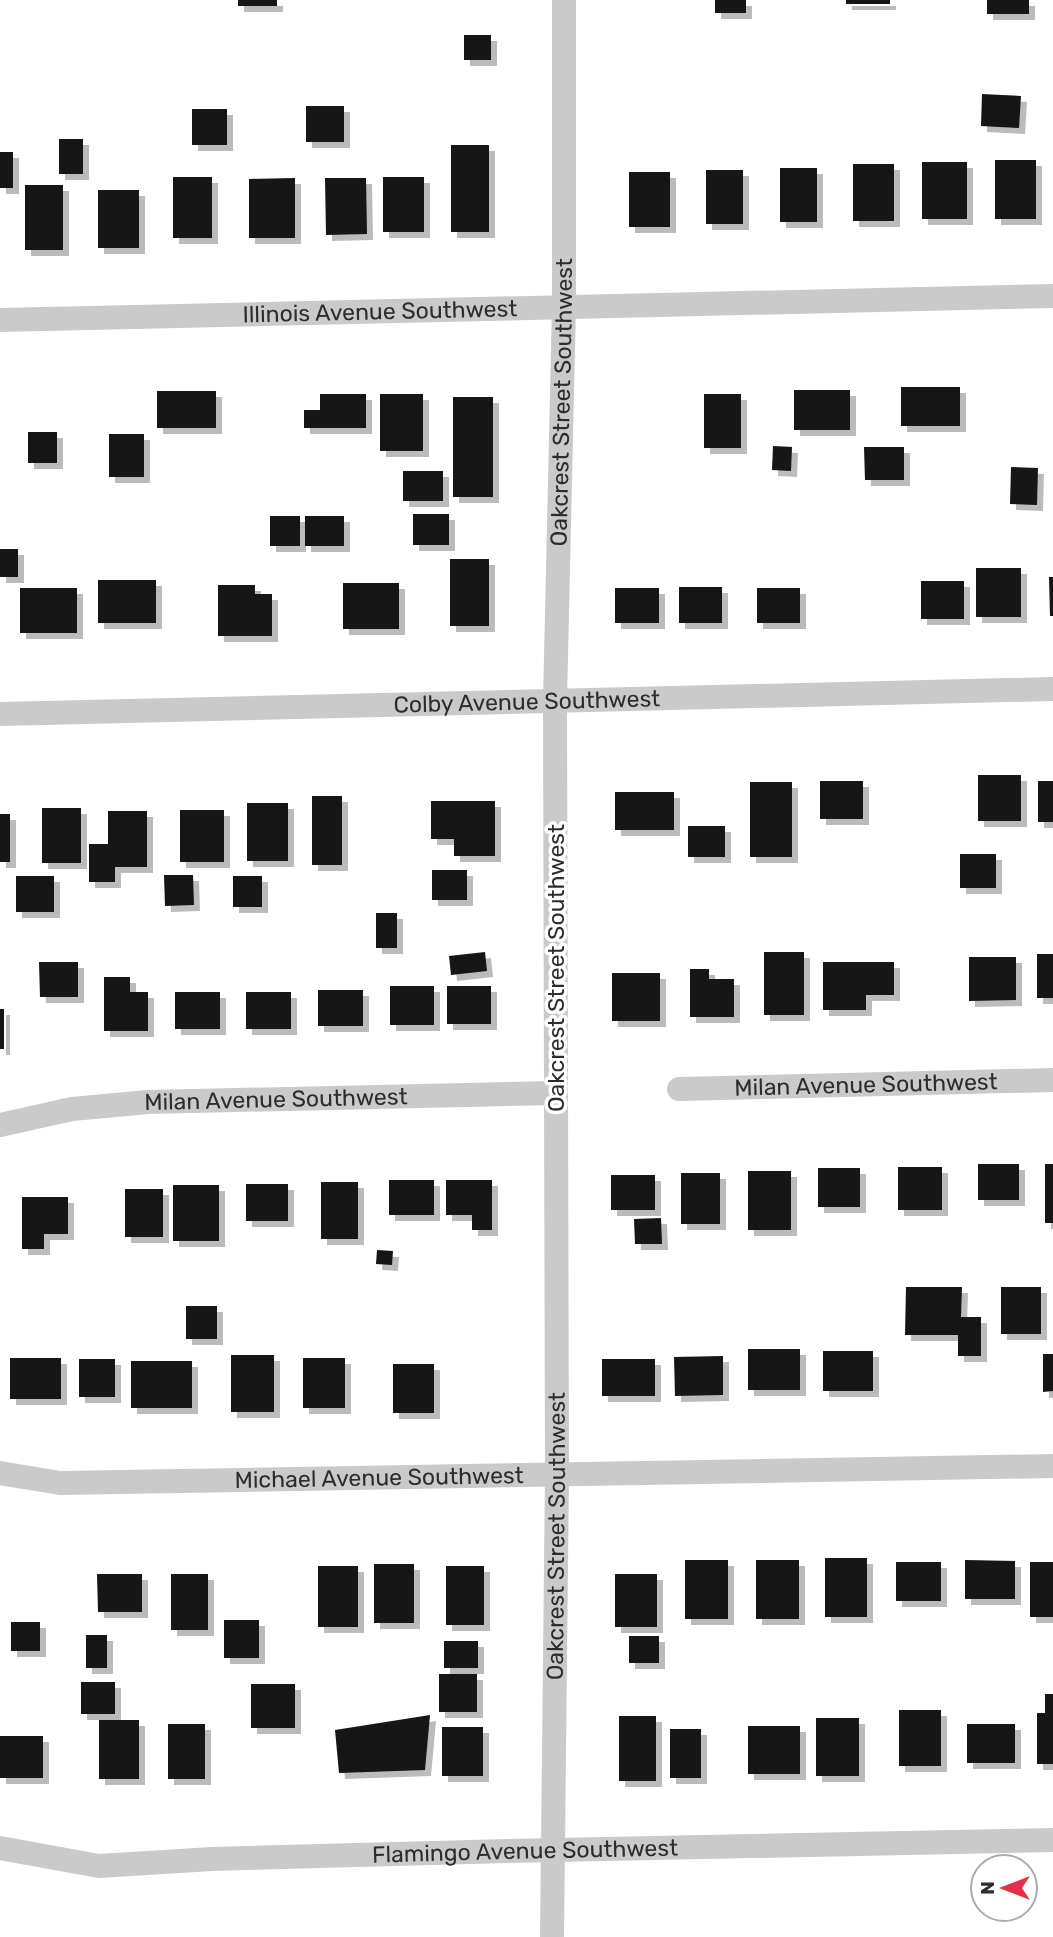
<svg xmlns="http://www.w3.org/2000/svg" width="1053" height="1937" viewBox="0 0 1053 1937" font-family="Rubik,sans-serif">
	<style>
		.building { fill: #141414; filter: url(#shadow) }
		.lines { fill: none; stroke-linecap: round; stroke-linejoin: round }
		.street { stroke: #cacaca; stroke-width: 24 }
		.labels { text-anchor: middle; stroke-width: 7; stroke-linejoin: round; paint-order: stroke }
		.street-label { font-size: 23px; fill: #2d2d2d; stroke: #fff }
	</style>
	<defs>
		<filter id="shadow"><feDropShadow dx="6" dy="6" stdDeviation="0" flood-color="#0004"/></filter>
	</defs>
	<rect width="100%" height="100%" fill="#fff"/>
	<path class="building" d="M238,0H277V6H238Z
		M715,0H746V13H715Z
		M846,0H890V4H846Z
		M987,0H1029V14H987Z
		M464,35H491V60H464Z
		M982,94L1021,96L1019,128L981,126Z
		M306,106H344V142H306Z
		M192,109H227V145H192Z
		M59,139H83V174H59Z
		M451,145H489V232H451Z
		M0,152H13V188H0Z
		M995,160H1036V219H995Z
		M922,162H967V219H922Z
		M853,164H894V221H853Z
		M780,168H817V222H780Z
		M706,170H743V224H706Z
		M629,172H670V227H629Z
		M173,177H212V238H173Z
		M383,177H424V232H383Z
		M295,178V238H249V179Z
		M325,178H366L367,234L326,235Z
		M25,185H63V250H25Z
		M98,190H139V248H98Z
		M901,387H960V426H901Z
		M794,390H850V430H794Z
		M157,391H216V428H157Z
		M320,394H366V428H304V410H320Z
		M380,394H423V451H380Z
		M704,394H741V448H704Z
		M453,397H493V497H453Z
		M28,432H57V463H28Z
		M109,434H144V477H109Z
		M773,446L792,447L791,471L772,470Z
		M864,447H904V480H865Z
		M1011,467L1038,468L1037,505L1010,504Z
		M403,471H443V501H403Z
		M413,514H449V545H413Z
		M270,516H300V546H270Z
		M305,516H344V546H305Z
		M0,549H18V577H0Z
		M450,559H489V626H450Z
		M976,568H1021V617H976Z
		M1049,577H1053V616H1050Z
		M98,580H156V623H98Z
		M921,581H964V619H921Z
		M343,583H399V629H343Z
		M218,585H255V594H272V636H218Z
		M679,587H722V623H679Z
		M20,588H77V633H20Z
		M615,588H659V623H615Z
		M757,588H800V623H757Z
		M978,775H1021V821H978Z
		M820,781H863V819H820Z
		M1038,781H1053V822H1038Z
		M750,782H792V857H750Z
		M615,792H674V830H615Z
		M312,796H342V865H312Z
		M431,801H495V856H454V839H431Z
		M247,803H288V861H247Z
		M42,808H81V863H42Z
		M180,810H224V862H180Z
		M108,811H147V867H115V882H89V844H108Z
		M0,814H10V862H0Z
		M688,826H725V857H688Z
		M960,854H996V888H960Z
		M432,870H467V900H432Z
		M164,875H193L194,905L165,906Z
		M16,876H54V912H16Z
		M233,876H262V907H233Z
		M376,913H397V948H376Z
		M485,952L487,971L451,975L449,956Z
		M764,952H804V1015H764Z
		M1037,954H1053V998H1037Z
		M969,957H1016V1000L969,1001Z
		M39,962H78V997H40Z
		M823,962H894V995H866V1010H823Z
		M690,969H709V979H734V1017H690Z
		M612,973H660V1021H612Z
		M104,977H130V992H148V1031H104Z
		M390,986H434V1025H390Z
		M447,986H491V1024H447Z
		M318,990H363V1026H318Z
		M175,992H220V1029H175Z
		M246,992H291V1029H246Z
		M0,1009H4V1049H0Z
		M978,1164H1019V1200H978Z
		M1045,1164H1053V1223H1045Z
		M898,1167H942V1210H898Z
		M818,1168H860V1207H818Z
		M748,1171H791V1230H748Z
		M681,1173H720V1224H681Z
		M611,1175H655V1210H611Z
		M389,1180H434V1215H389Z
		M446,1180H492V1230H472V1215H446Z
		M321,1182H358V1239H321Z
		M246,1184H288V1221H246Z
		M173,1185H219V1241H173Z
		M125,1189H163V1237H125Z
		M22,1197H68V1234H44V1249H22Z
		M661,1218L662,1244H635L634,1219Z
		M377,1250L393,1251L392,1265L376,1264Z
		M906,1287H962L961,1317H981V1356H958V1335H905Z
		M1001,1287H1041V1334H1001Z
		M186,1306H217V1339H186Z
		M748,1349H800V1390H748Z
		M823,1351H873V1391H823Z
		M1043,1354H1053V1391L1043,1392Z
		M231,1355H274V1412H231Z
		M723,1356V1395L675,1396L674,1357Z
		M10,1358H61V1399H10Z
		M303,1358H345V1408H303Z
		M79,1359H115V1397H79Z
		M602,1359H655V1396H602Z
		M131,1361H192V1408H131Z
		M393,1364H434V1413H393Z
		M825,1558H867V1617H825Z
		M685,1560H728V1619H685Z
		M756,1560H799V1619H756Z
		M965,1560L1015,1561V1599H965Z
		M896,1562H941V1601H896Z
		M1030,1562H1053V1617H1030Z
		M374,1564H414V1623H374Z
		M318,1566H358V1627H318Z
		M446,1566H484V1625H446Z
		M97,1574H142V1612H98Z
		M171,1574H208V1630H171Z
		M615,1574H657V1627H615Z
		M224,1620H259V1658H224Z
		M11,1622H40V1651H11Z
		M86,1635H107V1668H86Z
		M629,1636H659V1663H629Z
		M444,1641H478V1668H444Z
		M439,1674H477V1712H439Z
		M81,1682H115V1714H81Z
		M251,1684H295V1728H251Z
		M1045,1694H1053V1764H1037V1713H1045Z
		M899,1710H941V1766H899Z
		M430,1715L425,1770L339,1773L335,1730Z
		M619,1716H656V1781H619Z
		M816,1718H859V1776H816Z
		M99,1720H139V1779H99Z
		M168,1724H205V1779H168Z
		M967,1724H1015V1763H967Z
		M748,1726H800V1774H748Z
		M442,1727H483V1776H442Z
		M670,1729H701V1778H670Z
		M0,1736H43V1778H0Z"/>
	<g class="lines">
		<g class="street">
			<path id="s1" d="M0,320L1053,296"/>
			<path id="s2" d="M0,714L1053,689"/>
			<path id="s3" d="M679,1089L1053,1080"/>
			<path id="s4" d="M0,1125L72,1109L148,1102L556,1093"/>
			<path id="s5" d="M0,1473L60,1483L1053,1466"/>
			<path id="s6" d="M0,1848L99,1866L212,1859L508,1851L1053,1840"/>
			<path id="s7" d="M552,1937L557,1474L555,701L564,306V0"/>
		</g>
	</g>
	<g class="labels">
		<g class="street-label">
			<text dy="8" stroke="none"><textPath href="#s1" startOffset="380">Illinois Avenue Southwest</textPath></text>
			<text dy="8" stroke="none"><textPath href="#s7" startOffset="1535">Oakcrest Street Southwest</textPath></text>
			<text dy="8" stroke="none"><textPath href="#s2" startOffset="527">Colby Avenue Southwest</textPath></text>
			<text transform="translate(556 968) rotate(-90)" y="8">Oakcrest Street Southwest</text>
			<text dy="8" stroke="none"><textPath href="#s3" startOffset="187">Milan Avenue Southwest</textPath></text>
			<text dy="8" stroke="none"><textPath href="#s4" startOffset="278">Milan Avenue Southwest</textPath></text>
			<text dy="8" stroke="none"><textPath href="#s5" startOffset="380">Michael Avenue Southwest</textPath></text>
			<text dy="8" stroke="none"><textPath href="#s7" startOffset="401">Oakcrest Street Southwest</textPath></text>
			<text dy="8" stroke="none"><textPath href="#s6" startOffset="527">Flamingo Avenue Southwest</textPath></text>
		</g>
	</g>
	<g transform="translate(1004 1888) rotate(270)"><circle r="33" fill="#ffffff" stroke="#ababab" stroke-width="2"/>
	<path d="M0-5L12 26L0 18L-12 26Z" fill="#e52e47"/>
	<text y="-10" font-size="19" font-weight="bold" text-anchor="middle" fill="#2d2d2d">N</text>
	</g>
</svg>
